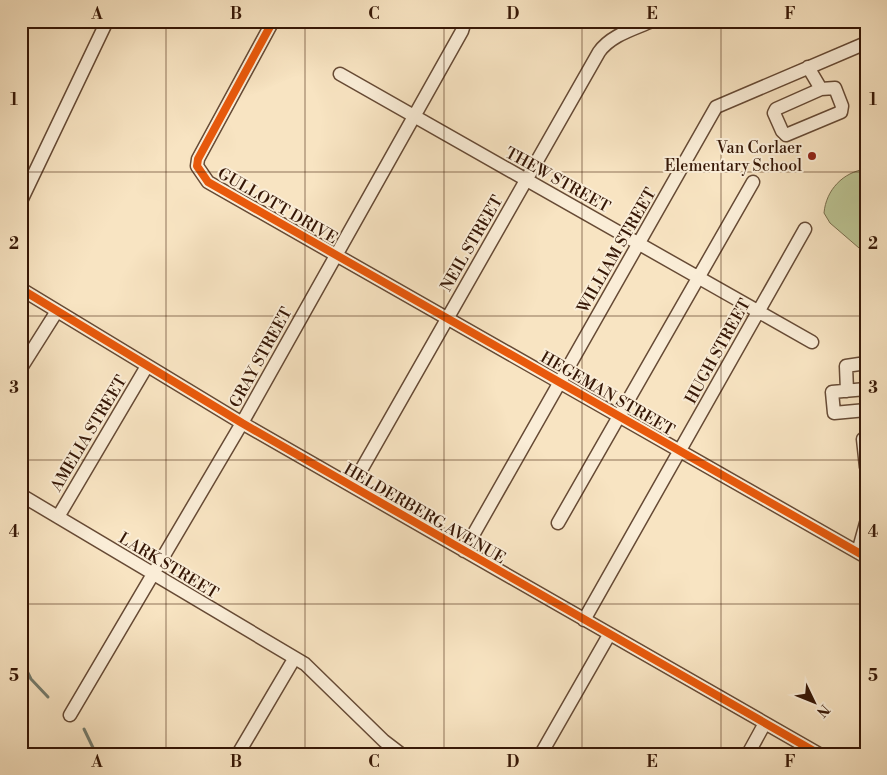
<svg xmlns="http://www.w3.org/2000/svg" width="887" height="775" viewBox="0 0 887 775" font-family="'Libre Bodoni',serif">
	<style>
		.green { fill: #bcc594; stroke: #796e4d }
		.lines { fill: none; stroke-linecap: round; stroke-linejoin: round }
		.stream { stroke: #747c6e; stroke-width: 3 }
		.minor-casing { stroke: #664a35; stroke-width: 15 }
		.minor { stroke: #faedd7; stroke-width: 12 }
		.cycleway-casing { stroke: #faedd7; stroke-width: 11 }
		.cycleway { stroke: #e8590c; stroke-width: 8 }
		.grid { fill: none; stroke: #361706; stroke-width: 1; stroke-opacity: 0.55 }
		.poi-dot { fill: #8f2418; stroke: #faedd7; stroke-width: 2 }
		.labels { text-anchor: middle; stroke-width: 4; stroke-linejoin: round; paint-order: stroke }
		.poi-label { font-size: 16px; fill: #361706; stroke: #faedd7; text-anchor: end }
		.street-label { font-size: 16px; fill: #361706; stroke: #faedd7 }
		.neatline { fill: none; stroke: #361706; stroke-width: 2 }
		.grid-label { font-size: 16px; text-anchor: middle; font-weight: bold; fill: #361706 }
	</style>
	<rect width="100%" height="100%" fill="#f8e4c2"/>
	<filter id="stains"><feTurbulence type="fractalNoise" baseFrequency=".004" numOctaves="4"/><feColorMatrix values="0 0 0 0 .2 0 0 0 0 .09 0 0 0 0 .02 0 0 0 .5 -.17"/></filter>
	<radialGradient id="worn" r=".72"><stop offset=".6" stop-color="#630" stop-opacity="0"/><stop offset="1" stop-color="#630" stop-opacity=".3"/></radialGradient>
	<path class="green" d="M866,169V254L830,223L824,213C826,190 843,172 866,169Z"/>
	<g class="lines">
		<path class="stream" d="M21,659L31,679L48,697
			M84,729L96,754"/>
		<g class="minor-casing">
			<path id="minor" d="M273,21L198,159L197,166L208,182L866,557
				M808,67L821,89L776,109L774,113L782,131L786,135L841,112L842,106L835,88L821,89
				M340,74L812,342
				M21,201L107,21
				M21,289L242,423L819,754
				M21,368L57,311
				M866,389L832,392L834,413L866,410
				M847,391L846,366L866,363
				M863,439L866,467
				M352,486L599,52C611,35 634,29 652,21
				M21,495L305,664L384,741L401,754
				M58,517L147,366
				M558,523L753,182
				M464,551L716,107L866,43
				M858,552L866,523
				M584,620L805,229
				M70,715L242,423L462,31L465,21
				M238,754L294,659
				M541,754L609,635
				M748,754L765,723"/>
		</g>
		<use href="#minor" class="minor"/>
		<g class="cycleway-casing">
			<path id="cycleway" d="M273,21L198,159L197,166L208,182L866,557
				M21,289L242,423L819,754"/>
		</g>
		<use href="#cycleway" class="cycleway"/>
	</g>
	<path class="grid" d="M166,21V754M305,21V754M444,21V754M582,21V754M721,21V754M21,172H866M21,316H866M21,460H866M21,604H866"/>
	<circle class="poi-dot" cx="812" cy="156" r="5"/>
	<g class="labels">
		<g class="poi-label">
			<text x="802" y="153">Van Corlaer<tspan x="802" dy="18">Elementary School</tspan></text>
		</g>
		<g class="street-label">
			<text transform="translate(558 179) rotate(29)" y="6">THEW STREET</text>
			<text transform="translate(278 205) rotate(30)" y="6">GULLOTT DRIVE</text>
			<text transform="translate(471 243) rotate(-60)" y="6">NEIL STREET</text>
			<text transform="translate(616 250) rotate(-60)" y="6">WILLIAM STREET</text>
			<text transform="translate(717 351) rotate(-61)" y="6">HUGH STREET</text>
			<text transform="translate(260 357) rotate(-61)" y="6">GRAY STREET</text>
			<text transform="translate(608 393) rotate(30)" y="6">HEGEMAN STREET</text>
			<text transform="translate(88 433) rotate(-59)" y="6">AMELIA STREET</text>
			<text transform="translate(425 513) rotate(30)" y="6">HELDERBERG AVENUE</text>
			<text transform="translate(169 565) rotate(31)" y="6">LARK STREET</text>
		</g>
	</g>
	<rect width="887" height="775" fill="none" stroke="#f8e4c2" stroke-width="55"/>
	<g transform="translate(814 702) rotate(133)" stroke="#faedd7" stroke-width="4" paint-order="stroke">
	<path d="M0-4L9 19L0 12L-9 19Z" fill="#361706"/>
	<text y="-8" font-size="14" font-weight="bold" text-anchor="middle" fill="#361706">N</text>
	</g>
	<rect x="28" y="28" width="832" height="720" class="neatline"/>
	<g class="grid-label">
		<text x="97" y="19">A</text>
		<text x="236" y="19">B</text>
		<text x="374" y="19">C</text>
		<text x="513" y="19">D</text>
		<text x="652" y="19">E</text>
		<text x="790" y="19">F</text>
		<text x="14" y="105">1</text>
		<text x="873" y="105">1</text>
		<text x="14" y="249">2</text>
		<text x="873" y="249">2</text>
		<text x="14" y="393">3</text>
		<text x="873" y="393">3</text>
		<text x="14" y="537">4</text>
		<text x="873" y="537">4</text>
		<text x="14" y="681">5</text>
		<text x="873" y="681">5</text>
		<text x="97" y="767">A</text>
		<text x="236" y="767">B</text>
		<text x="374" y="767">C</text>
		<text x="513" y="767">D</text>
		<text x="652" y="767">E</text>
		<text x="790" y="767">F</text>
	</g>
	<rect width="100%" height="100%" filter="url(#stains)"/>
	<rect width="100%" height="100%" fill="url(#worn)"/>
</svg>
